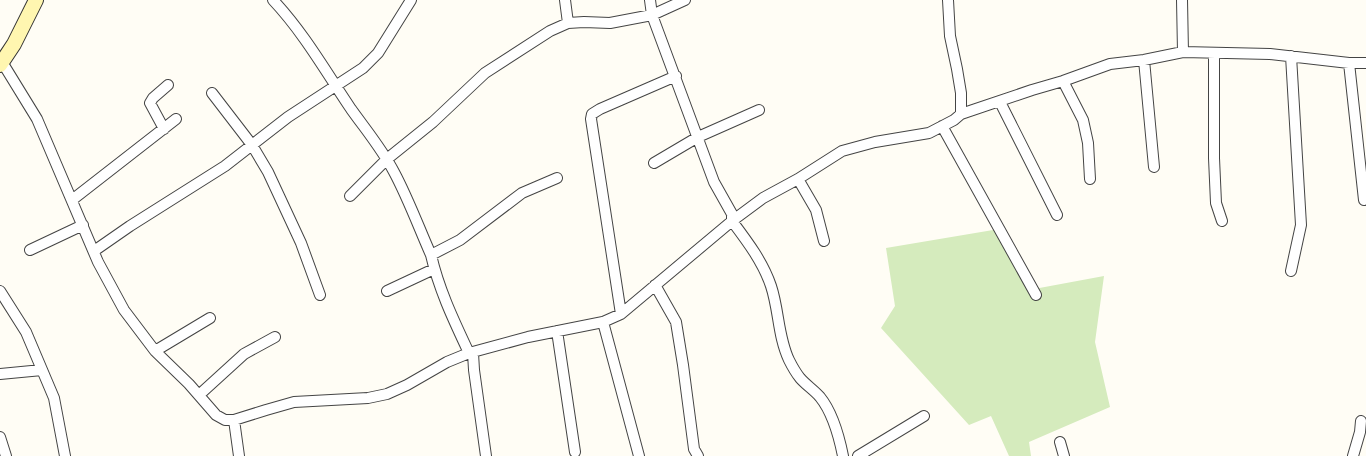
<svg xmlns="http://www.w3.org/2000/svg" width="1366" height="456" viewBox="0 0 1366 456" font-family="Literata,serif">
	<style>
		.green { fill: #d5ebbd }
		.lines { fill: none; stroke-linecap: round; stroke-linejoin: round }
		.street-casing { stroke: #444; stroke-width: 12 }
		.secondary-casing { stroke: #333; stroke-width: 16 }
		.street { stroke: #fff; stroke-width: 10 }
		.secondary { stroke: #fff6b0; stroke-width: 14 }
	</style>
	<rect width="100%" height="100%" fill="#fffdf5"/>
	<path class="green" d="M999,229L1034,289L1104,276L1095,342L1110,407L1029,442L1031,456H1009L991,416L969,425L881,328L895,306L886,248Z"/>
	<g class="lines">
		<g class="street-casing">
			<path id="street" d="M273,0C304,33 326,72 351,109C366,130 382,149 394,172C408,198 419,228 431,255C439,290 454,321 469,353
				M565,0L568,23
				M650,0L652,15L714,182L732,214V221C747,241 763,262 771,286C779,310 778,337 789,360C792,366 796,373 800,378C806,385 814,390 820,397C833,413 839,436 843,456
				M948,0L950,36L957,69L961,93V114L1032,90L1063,81L1110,64L1144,60L1183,52L1270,54L1349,63H1366
				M1182,0L1183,52
				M1214,53V158L1216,203L1222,221
				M1291,56L1301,225L1291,271
				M1144,60L1154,167
				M2,62L37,119L98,262L124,310L155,351L189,384L216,415L225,420H234L266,410L294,402L368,398L387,394L407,385L447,362L469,353L528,337L603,322L621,314L732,221L763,198L798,179L842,151L875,142L929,133L954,120L961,114
				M1349,63L1364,200
				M1063,81L1083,120L1088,143L1090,179
				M212,93L252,145L268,172L301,243L320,295
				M1000,102L1057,215
				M942,126L1036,295
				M164,129L150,103L153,98L168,85
				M654,163L698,137L759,110
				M798,179L816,210L824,241
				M350,196L387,159L433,122L485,73L550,31L568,23L584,22L610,23L652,15L685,0
				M72,200L176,119
				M30,250L83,225
				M94,251L130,226L225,166L288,117L363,68L378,53L411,0
				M431,255L460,240L522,193L557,178
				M655,285L676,322L683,365L694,449L698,456
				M0,291L26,332L54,398L65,456
				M387,291L434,269
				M621,314L591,119L592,114L600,109L676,76
				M603,322L639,456
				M557,331L575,452
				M155,351L210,318
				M473,353L474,370L486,456
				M0,374L42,370
				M199,395L244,354L275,337
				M234,420L239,456
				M0,437L6,456
				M1060,442L1064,456
				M858,456L924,416
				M1353,456L1360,432L1361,421"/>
		</g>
		<g class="secondary-casing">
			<path id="secondary" d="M0,65L14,44L36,0"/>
		</g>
		<use href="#street" class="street"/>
		<use href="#secondary" class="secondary"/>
	</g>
</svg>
